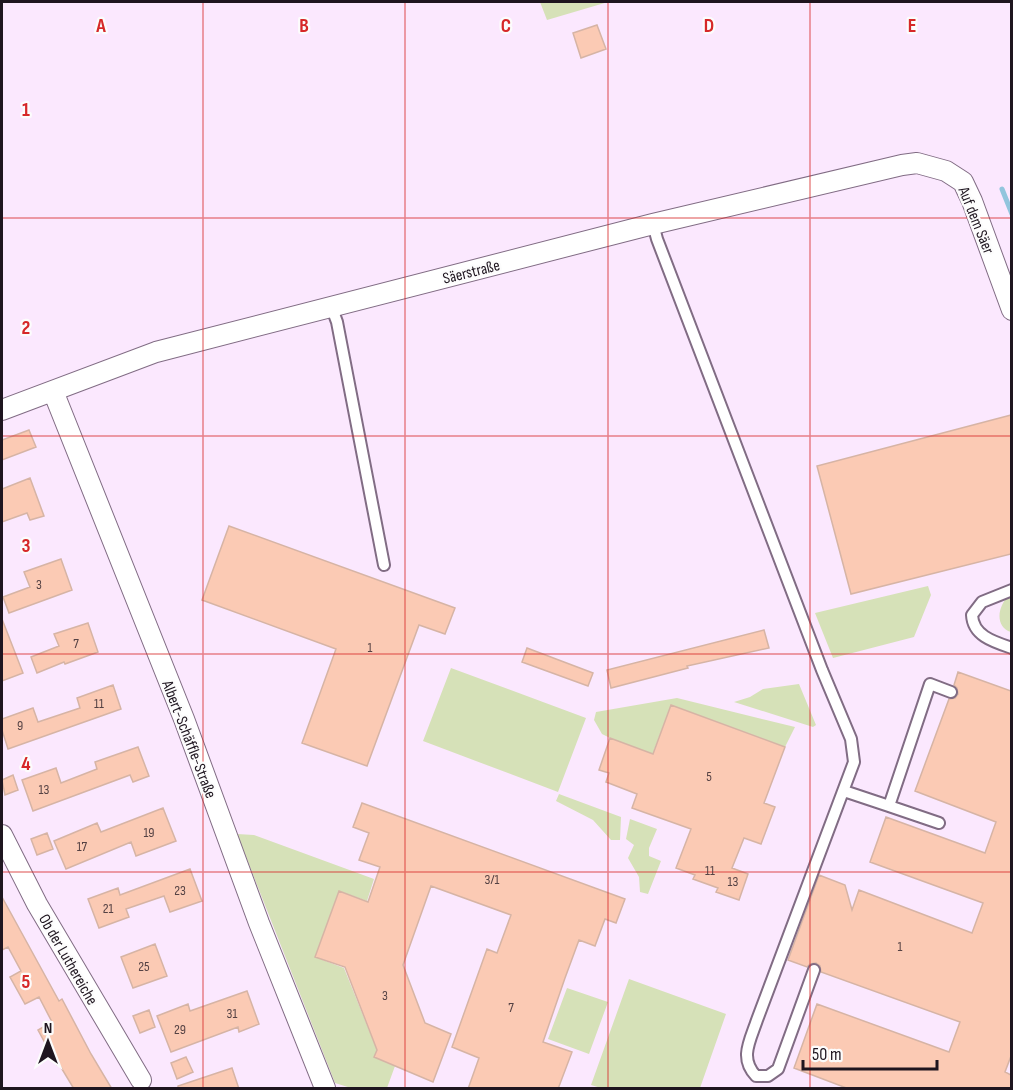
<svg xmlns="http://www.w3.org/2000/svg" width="1013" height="1090" viewBox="0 0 1013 1090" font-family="'Sofia Sans Condensed',sans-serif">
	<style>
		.green { fill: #d6e1b8 }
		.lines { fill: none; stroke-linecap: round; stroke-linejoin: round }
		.stream { stroke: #92c5dd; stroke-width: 5 }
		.building { fill: #fbcab4; stroke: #d6b4a5; stroke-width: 1.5 }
		.lane-casing { stroke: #816c84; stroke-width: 14 }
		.street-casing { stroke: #816c84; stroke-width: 22 }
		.lane { stroke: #fff; stroke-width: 10 }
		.street { stroke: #fff; stroke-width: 20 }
		.grid { fill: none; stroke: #d62828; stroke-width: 1.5; stroke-opacity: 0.55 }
		.labels { text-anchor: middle; stroke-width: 4.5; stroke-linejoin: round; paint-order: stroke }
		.number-label { font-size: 14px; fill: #554244 }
		.street-label { font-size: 16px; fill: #1e151f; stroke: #fcfcfc }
		.grid-label { font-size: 20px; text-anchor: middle; font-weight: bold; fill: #d62828; stroke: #fcfcfc; stroke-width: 4.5; stroke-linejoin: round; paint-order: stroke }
	</style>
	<rect width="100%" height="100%" fill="#fbe8fe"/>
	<path class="green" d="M540,2H608L547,20Z
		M928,586L931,595L914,637L833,658L815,613Z
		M1009,595H1011V632C994,626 998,606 1009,595Z
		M451,668L586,718L558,792L423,741Z
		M799,684L816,725L813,727L734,702L750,697L763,689Z
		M677,698L795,727L785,747L671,705L642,782L610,738L602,734L594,720L596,712Z
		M559,794L621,817L620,840H611L593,820L556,801Z
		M630,819L657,829L649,848V856L661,861L648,894L640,892L639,877L628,858L634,845L626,839Z
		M237,834L254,835L374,879L367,901L339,891L315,957L344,968L377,1050L374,1057L395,1066L387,1088H351L335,1083Z
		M629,979L726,1014L700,1088H601L591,1085Z
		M567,988L608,1002L589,1054L548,1039Z"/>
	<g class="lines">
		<path class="stream" d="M1002,189L1012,214"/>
	</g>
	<path class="building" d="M597,25L606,49L581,58L573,33Z
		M1011,415V554L851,594L817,466Z
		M29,430L36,447L2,460V440Z
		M30,478L44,516L30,520L27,513L2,522V489Z
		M229,526L455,608L445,634L419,625L367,766L302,743L336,649L202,600Z
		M61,559L72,590L9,613L3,597L30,587L24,572Z
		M2,619L23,673L2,681Z
		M88,623L98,652L65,664L64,662L37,673L31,657L59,646L54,634Z
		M764,630L769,648L687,666L688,668L611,688L607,670Z
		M527,648L593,673L588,686L522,662Z
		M958,672L1011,691V1056L1005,1072L1011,1075V1089H849L794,1068L817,1004L949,1052L960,1022L821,972L820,966L816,963L810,964L807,967L788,960L819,875L845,885L852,910L859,890L972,933L983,903L870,862L886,817L985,853L996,822L915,791L949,699L955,698L958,694L957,688L954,685Z
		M113,685L121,709L8,749L2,730V719L33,708L38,722L80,708L77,698Z
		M671,705L785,747L764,803L775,807L761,844L744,838L732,868L748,874L739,900L716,892L718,888L693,879L695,875L676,868L691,829L632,808L637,794L606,782L609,773L599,770L610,738L653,754Z
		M138,747L149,776L133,782L130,775L33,811L22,780L56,768L61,783L97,769L95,762Z
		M13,775L18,790L5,795L2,780Z
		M362,803L625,899L616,923L605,919L595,946L579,940L565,978L543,1042L572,1052L558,1089H468L479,1058L452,1047L487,949L497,953L511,915L431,886L403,965L425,1023L451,1034L433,1082L374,1057L377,1050L345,967L315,957L339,891L368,902L380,867L359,860L369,833L353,827Z
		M163,808L176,841L136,856L131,842L66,869L54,841L97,823L101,832Z
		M47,833L53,849L37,855L31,839Z
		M190,869L202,901L170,912L164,896L126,909L129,917L99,928L88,899L118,888L120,895Z
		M2,897L59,1001L62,999L91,1054L112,1089H74L59,1064L57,1065L38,1030L52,1022L39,997L25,1004L10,977L21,971L8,947L2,950Z
		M155,944L167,976L133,988L121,957Z
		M247,991L259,1024L239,1032L238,1027L171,1052L157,1016L188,1004L190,1011Z
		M149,1010L155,1027L140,1033L133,1016Z
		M186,1057L193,1072L177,1079L171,1063Z
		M232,1068L239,1089H178V1086Z"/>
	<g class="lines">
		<g class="lane-casing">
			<path id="lane" d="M653,224L657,239L822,670L851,739L854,762L757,1020C750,1041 739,1058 756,1076H768L778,1069L814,970
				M331,306L337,322L384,565
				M1012,590L982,602L972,615C973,636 994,642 1012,648
				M844,791L889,806L930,684L951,692
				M889,806L939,823"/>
		</g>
		<g class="street-casing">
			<path id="street" d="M53,391L184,719L259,923L325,1088
				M2,410L156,352L653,224L902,165L917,163L946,171L963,182L972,201L1012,310
				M2,835L37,904L141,1080"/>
		</g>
		<use href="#lane" class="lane"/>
		<use href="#street" class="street"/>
	</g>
	<path class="grid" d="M203,2V1088M405,2V1088M608,2V1088M810,2V1088M2,218H1012M2,436H1012M2,654H1012M2,872H1012"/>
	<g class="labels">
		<g class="number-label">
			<text x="39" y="589">3</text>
			<text x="76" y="648">7</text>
			<text x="370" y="652">1</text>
			<text x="99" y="708">11</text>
			<text x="20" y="730">9</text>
			<text x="709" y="781">5</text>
			<text x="44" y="794">13</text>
			<text x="149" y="837">19</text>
			<text x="82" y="851">17</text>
			<text x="710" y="875">11</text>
			<text x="492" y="884">3/1</text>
			<text x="733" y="886">13</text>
			<text x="180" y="895">23</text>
			<text x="108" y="913">21</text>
			<text x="900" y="951">1</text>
			<text x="144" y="971">25</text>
			<text x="385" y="1000">3</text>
			<text x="511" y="1012">7</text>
			<text x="232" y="1018">31</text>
			<text x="180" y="1034">29</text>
		</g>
		<g class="street-label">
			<text transform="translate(977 220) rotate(68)" y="6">Auf dem Säer</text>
			<text transform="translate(471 271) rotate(-14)" y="6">Säerstraße</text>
			<text transform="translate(190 739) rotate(69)" y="6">Albert-Schäffle-Straße</text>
			<text transform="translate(69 959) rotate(60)" y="6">Ob der Luthereiche</text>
		</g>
	</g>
	<g class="grid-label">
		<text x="101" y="32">A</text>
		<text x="304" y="32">B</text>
		<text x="506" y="32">C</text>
		<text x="709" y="32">D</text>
		<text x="912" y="32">E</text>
		<text x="26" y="116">1</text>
		<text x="26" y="334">2</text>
		<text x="26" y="552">3</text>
		<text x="26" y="770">4</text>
		<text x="26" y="988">5</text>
	</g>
	<rect width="1013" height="1090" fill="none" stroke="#1e151f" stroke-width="6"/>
	<g transform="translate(48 1042)" stroke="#fcfcfc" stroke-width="4.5" paint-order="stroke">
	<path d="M0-4.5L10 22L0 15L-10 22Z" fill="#1e151f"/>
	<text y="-9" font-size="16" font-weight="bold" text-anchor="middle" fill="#1e151f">N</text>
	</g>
	<path d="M803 1060v9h134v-9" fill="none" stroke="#1e151f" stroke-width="3"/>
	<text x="812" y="1060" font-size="18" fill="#1e151f" stroke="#fcfcfc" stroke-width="4.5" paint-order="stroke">50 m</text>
</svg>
